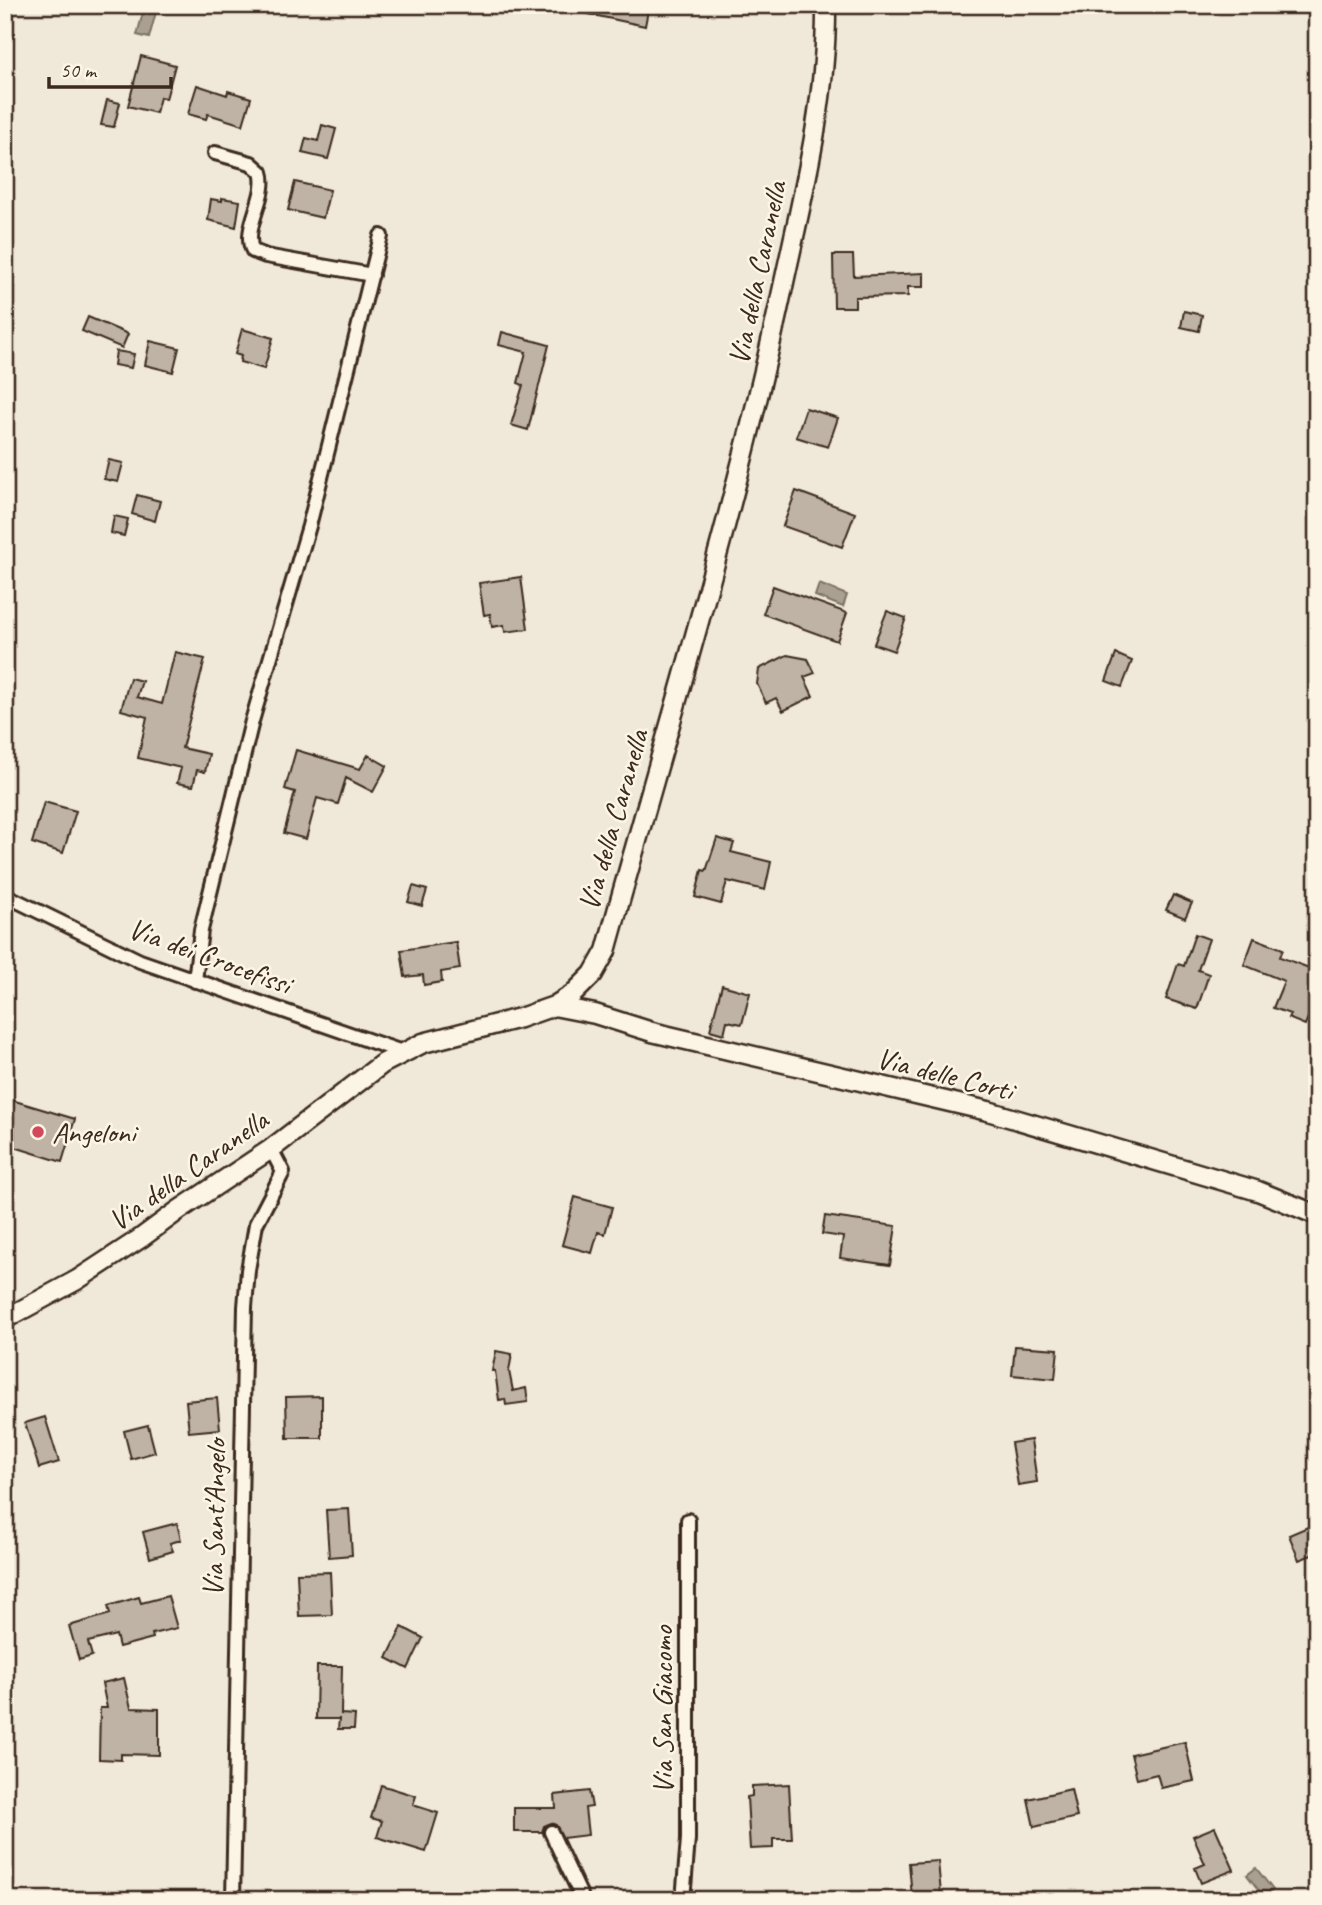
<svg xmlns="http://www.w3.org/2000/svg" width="1322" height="1905" viewBox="0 0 1322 1905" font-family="Caveat,sans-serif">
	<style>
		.water { fill: #aaa091; stroke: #7e7163; stroke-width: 2 }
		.building { fill: #beb3a4; stroke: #3b2a1e; stroke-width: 2 }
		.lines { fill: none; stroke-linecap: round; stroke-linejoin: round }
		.street-casing { stroke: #3b2a1e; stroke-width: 18 }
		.secondary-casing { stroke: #3b2a1e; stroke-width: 23 }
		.street { stroke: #fcf5e5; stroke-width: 12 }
		.secondary { stroke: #fcf5e5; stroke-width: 18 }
		.poi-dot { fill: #d1495b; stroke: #fcf5e5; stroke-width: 2.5 }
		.labels { text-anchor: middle; stroke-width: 5; stroke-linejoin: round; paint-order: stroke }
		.street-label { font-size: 30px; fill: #3b2a1e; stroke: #fcf5e5 }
		.poi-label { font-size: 30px; fill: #3b2a1e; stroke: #fcf5e5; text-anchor: start }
	</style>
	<rect width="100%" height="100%" fill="#f0e9d9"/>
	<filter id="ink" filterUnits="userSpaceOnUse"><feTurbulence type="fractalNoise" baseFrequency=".0143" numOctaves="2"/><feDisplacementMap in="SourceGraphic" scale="14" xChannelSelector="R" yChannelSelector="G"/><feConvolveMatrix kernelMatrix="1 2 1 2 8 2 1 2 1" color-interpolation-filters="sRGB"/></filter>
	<g filter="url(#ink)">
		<path class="water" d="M144,9L156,12L149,38L137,35Z
			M819,584L847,595L843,607L815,596Z
			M1256,1868L1273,1890L1264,1897L1247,1875Z"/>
		<path class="building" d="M575,5H649L645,26L574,11Z
			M141,56L175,65L166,99L160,97L156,113L128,106Z
			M197,85L227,95L228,91L251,98L243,125L208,114L206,119L188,114Z
			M107,100L120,103L114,127L101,125Z
			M322,125L336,129L328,159L302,153L306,138L318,141Z
			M295,182L330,190L323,218L288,210Z
			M222,198L240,201L236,227L208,220L211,199L222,201Z
			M833,255H853L854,276L924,273V287H908V296L855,297V307H834Z
			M1184,311L1202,315L1199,331L1181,327Z
			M88,317L128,334L122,348L82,331Z
			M242,329L273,338L264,369L240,362L241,356L235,354Z
			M502,332L549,345L528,430L511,425L523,385L518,383L526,352L499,345Z
			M150,341L179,348L173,372L145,365Z
			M116,351L134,354L131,368L114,365Z
			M806,408L838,418L828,447L796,437Z
			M109,460L123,463L118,482L104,479Z
			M796,491L855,513L842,547L783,526Z
			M137,495L160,501L155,521L132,514Z
			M114,516L128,519L124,536L111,533Z
			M521,577L528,629L505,632L504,625L492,627L490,614L484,615L479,583Z
			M773,586L847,613L837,641L763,614Z
			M887,611L906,618L894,651L874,644Z
			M175,652L205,659L182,748L209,754L205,772L197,770L193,786L177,783L181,768L138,758L147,717L121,710L130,678L142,681L137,697L162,704Z
			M1116,654L1132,661L1122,687L1106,681Z
			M787,655L808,659L815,673L804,677L813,696L783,711L776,698L766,703L757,684L759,669Z
			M296,750L360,769L368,755L387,766L373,792L346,778L338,804L317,798L306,839L284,833L295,792L285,789Z
			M44,802L76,811L63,853L32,843Z
			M717,838L734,843L731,852L771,862L765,890L727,881L721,904L695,897L702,870L706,871Z
			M413,886L427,890L422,906L408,902Z
			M1173,895L1192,903L1185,918L1166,910Z
			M1195,934L1209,939L1198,970L1209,974L1197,1009L1166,999L1178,964L1184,966Z
			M1254,938L1283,949L1280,957L1317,971V995L1305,1025L1288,1018L1290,1014L1273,1008L1284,981L1244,965Z
			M456,942L460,969L441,972L442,982L424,985L423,975L405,977L401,950Z
			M722,985L750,993L742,1024L727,1021L724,1034L710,1030Z
			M5,1098L75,1119L62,1162L5,1144Z
			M575,1197L612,1207L605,1234L598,1232L592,1253L562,1245Z
			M825,1216L896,1226L890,1265L840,1258L843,1237L822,1234Z
			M1015,1346L1058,1349L1055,1379L1012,1375Z
			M496,1351L512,1354L509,1371L513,1391L526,1388L528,1402L506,1405L505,1399L499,1400L495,1371H492Z
			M322,1396V1438H287L286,1397Z
			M217,1398L220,1429L189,1432L186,1401Z
			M45,1417L59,1462L39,1468L25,1423Z
			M148,1425L155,1452L131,1459L124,1431Z
			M1031,1440L1037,1482L1018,1485L1011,1443Z
			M349,1509L352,1555L329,1557L326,1510Z
			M177,1523L181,1540L170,1543L173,1551L150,1558L143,1532Z
			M1310,1526L1317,1543V1553L1299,1560L1289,1535Z
			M330,1572L332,1615L299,1616L297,1573Z
			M168,1596L177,1628L152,1634L153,1638L119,1647L116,1635L88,1642L92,1656L79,1660L69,1626L110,1614L108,1606L139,1597L141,1603Z
			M402,1627L423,1638L408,1669L387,1658Z
			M317,1666H342L341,1714L355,1715L354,1729H338L339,1719H316Z
			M124,1678L131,1708L159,1709V1755L121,1754V1760L99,1759L100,1708H107L102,1683Z
			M1185,1742L1194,1781L1161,1788L1157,1774L1137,1779L1131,1754Z
			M789,1784L792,1839H773V1848L750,1849L747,1797L752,1796V1786Z
			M381,1785L416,1796L413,1805L438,1813L426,1852L377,1837L382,1821L371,1818Z
			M1071,1789L1077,1817L1034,1827L1028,1799Z
			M589,1791L592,1807L585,1808L588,1835L563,1838L556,1825L551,1823L544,1826L542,1832H514V1808H556L555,1795Z
			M1215,1827L1234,1870L1201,1883L1195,1868L1205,1864L1193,1836Z
			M938,1861L941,1894L912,1897L909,1863Z"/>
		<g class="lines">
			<g class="street-casing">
				<path id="street" d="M215,153L251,163L261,172C269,196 241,229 253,251L266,256L372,275
					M5,895L140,961L402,1052
					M195,981L201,930L252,721L309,526L381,236
					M551,1832L583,1900
					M233,1900L245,1307L248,1270L256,1224L283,1172L271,1149
					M683,1900L688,1839V1520"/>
			</g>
			<g class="secondary-casing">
				<path id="secondary" d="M554,1006L595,1014L652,1032L988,1111L1258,1191L1317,1215
					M5,1319L77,1280L141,1238L179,1210L271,1149L382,1064L423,1043L520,1018L554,1006L573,994L593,974L606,951C667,730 735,511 783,287C803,194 827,101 826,5"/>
			</g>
			<use href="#street" class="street"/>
			<use href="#secondary" class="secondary"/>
		</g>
	</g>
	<circle class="poi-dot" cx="38" cy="1132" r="7"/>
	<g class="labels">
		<g class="street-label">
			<text transform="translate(757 273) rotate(-78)" y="10">Via della Caranella</text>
			<text transform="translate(613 820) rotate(-74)" y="10">Via della Caranella</text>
			<text transform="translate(210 956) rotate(20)" y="10">Via dei Crocefissi</text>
			<text transform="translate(945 1074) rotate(14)" y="10">Via delle Corti</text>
			<text transform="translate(188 1170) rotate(-35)" y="10">Via della Caranella</text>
			<text transform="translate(214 1518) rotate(-89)" y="10">Via Sant'Angelo</text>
			<text transform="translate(662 1710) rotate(-90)" y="10">Via San Giacomo</text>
		</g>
		<g class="poi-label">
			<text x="52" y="1142">Angeloni</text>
		</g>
	</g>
	<rect width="1322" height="1905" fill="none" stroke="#fcf5e5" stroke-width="28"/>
	<rect x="14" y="14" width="1294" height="1877" fill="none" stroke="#3b2a1e" stroke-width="2.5" filter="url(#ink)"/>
	<path d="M49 77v10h122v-10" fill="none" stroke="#3b2a1e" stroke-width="3.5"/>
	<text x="60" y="77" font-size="21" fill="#3b2a1e" stroke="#fcf5e5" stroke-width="5" paint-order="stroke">50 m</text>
</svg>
